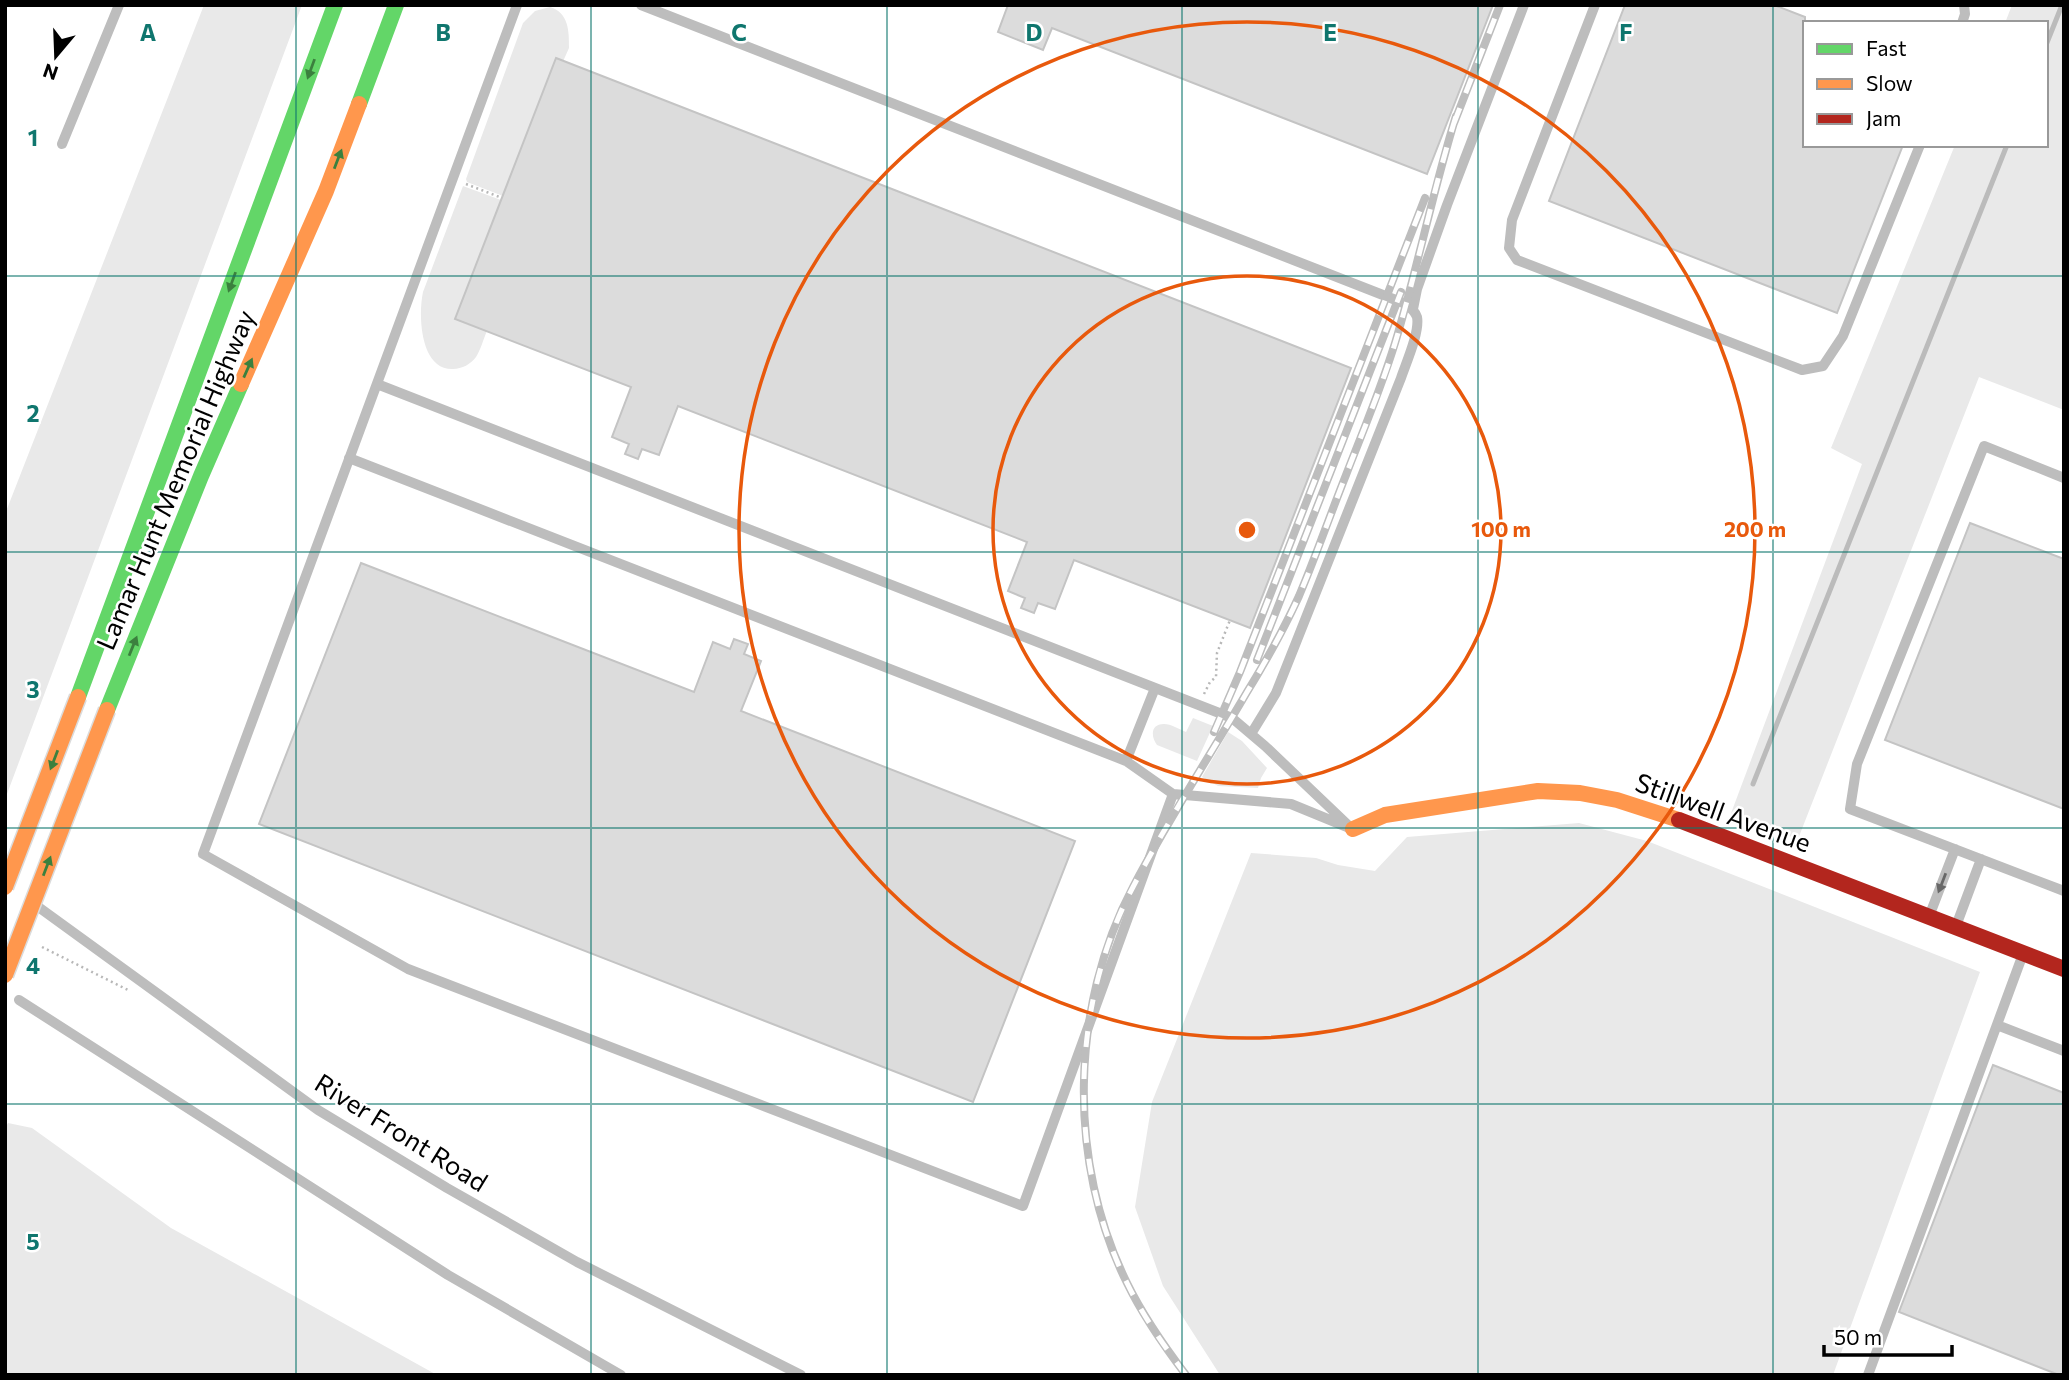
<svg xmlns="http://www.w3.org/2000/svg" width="2069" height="1380" viewBox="0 0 2069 1380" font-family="Commissioner,sans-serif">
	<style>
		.green { fill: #e9e9e9 }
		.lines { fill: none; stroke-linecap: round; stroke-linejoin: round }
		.stream { stroke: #bbb; stroke-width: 5 }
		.building { fill: #dcdcdc; stroke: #c4c4c4; stroke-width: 2 }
		.path { stroke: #b8b8b8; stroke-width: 2.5; stroke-dasharray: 2 3.5; stroke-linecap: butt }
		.lane { stroke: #bdbdbd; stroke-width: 10 }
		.fast { stroke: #63d668; stroke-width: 16 }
		.slow { stroke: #ff974d; stroke-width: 16 }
		.jam { stroke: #b3261e; stroke-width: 16 }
		.rail-casing { stroke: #bdbdbd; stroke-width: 8 }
		.rail { stroke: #fff; stroke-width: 5; stroke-dasharray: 16; stroke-linecap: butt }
		.slow-bridge-casing { stroke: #dbdbdb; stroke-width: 19; stroke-linecap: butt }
		.slow-bridge { stroke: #ff974d; stroke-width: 16 }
		.oneway { fill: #3b803e }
		.oneway2 { fill: #686868 }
		.grid { fill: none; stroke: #0f766e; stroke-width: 2; stroke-opacity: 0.55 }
		.ring { fill: none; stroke: #e8590c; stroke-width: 3.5 }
		.labels { text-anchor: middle; stroke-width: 5; stroke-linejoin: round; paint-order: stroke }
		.street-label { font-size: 26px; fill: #000; stroke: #fff }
		.grid-label { font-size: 23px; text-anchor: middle; font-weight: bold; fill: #0f766e; stroke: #fff; stroke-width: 5; stroke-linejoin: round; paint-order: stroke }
		.centre { fill: #e8590c; stroke: #fff; stroke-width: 3.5 }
		.ring-label { font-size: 21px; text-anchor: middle; font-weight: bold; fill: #e8590c; stroke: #fff; stroke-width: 5; stroke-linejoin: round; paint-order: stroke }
	</style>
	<rect width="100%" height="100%" fill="#fff"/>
	<path class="green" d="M204,5H302L7,794L5,793V514Z
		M2012,5H2064V410L1979,377L1798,839L1730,816L1862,464L1831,448L1955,145H2046V23H2005Z
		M550,7C569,13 569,31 569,48L503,196L467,182L466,179L523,23L535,11Z
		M463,186L501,200L455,319L487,331C483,340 481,349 476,357C471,364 462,369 453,369C420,370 418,315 423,292Z
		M1193,718L1213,726L1197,761L1157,745C1151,737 1150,724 1164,724C1171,724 1179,729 1186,732Z
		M1228,732L1242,741L1267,768L1261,778L1258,788L1218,786L1202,777Z
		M1579,823L1647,841L1980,972L1833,1375H1220L1163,1286L1135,1207L1152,1102L1251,853L1316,858L1338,865L1375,871L1407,837Z
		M8,1123L32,1128L171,1228L437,1375H5V1129Z"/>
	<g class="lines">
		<path class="stream" d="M2046,45L2062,5
			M1753,784L2007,145"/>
	</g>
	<path class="building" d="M1008,5H1493L1427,174L1052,28L1043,50L998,32Z
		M1625,5H1774L1805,17V145H1903L1837,313L1549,201Z
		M556,58L1351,368L1250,628L1074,560L1055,609L1038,603L1034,613L1021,608L1025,598L1008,591L1027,542L678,406L659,455L642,449L638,459L625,454L629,444L612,437L631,387L455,319Z
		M1970,523L2064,559V809L1885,740Z
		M361,563L694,692L713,642L730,649L734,639L748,644L744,654L761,661L741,711L1075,841L973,1102L259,824Z
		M1993,1065L2064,1093V1375H2059L1899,1312Z"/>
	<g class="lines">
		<path class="path" d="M466,184L502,198
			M1204,694L1210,682L1216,677L1217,653L1230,620
			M42,947L130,991"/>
		<path class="lane" d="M517,5L203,854L408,969L1023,1206L1173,794L1291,804L1352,829
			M641,5L1406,304C1411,308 1415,311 1417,317C1420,332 1406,363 1401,378L1276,693L1251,734
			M1595,5L1512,220L1509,248L1517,260L1802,370L1823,366L1843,336L1920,145
			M1962,23L1965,14L1964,5
			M62,144L119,5
			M1413,309L1417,289L1447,205L1524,5
			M377,384L1232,718L1265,746L1347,824
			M349,458L1126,761L1173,794
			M2064,478L1984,446L1857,764L1850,809L2064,891
			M1126,761L1155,688
			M37,906L318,1110L447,1188L577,1262L801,1375
			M1930,914L1955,849
			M1956,926L1981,859
			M19,1000L448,1275L621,1375
			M1997,1025L2064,1051
			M1868,1375L2023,954"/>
		<path class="fast" d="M359,104L396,5
			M78,697L335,5
			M107,710L201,476L241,384"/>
		<path class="slow" d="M241,384L326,191L359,104
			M1353,829L1385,815L1538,791L1580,793L1617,800L1679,820"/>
		<path class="jam" d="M1679,820L2064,969"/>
		<g class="rail-casing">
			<path id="rail" d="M1454,123L1500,5
				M1257,660L1401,292
				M1214,732L1240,672L1425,198
				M1186,1375C1164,1346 1143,1316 1127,1283C1067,1162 1070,1006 1133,887C1168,820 1209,757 1247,692C1266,661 1284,629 1299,596C1316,556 1330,515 1346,475C1364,428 1384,382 1398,333C1419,261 1434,187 1456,116"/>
		</g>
		<use href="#rail" class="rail"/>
		<g class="slow-bridge-casing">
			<path id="slow-bridge" d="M5,887L78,697
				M5,975L107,710"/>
		</g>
		<use href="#slow-bridge" class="slow-bridge"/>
	</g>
	<defs><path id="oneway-solid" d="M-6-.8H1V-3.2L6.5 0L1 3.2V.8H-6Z" transform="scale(1.75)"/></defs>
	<g class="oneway">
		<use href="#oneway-solid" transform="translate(311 69) rotate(110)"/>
		<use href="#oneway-solid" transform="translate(338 159) rotate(-69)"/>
		<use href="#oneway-solid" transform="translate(232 282) rotate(110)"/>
		<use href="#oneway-solid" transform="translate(248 368) rotate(-66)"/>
		<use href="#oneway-solid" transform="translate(133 646) rotate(-68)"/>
		<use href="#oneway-solid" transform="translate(54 760) rotate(111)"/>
		<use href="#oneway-solid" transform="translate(47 866) rotate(-69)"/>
	</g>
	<use class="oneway2" href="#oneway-solid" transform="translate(1942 883) rotate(111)"/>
	<path class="grid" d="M296,5V1375M591,5V1375M887,5V1375M1182,5V1375M1478,5V1375M1773,5V1375M5,276H2064M5,552H2064M5,828H2064M5,1104H2064"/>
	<g class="ring">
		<circle cx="1247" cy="530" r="254"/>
		<circle cx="1247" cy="530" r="508"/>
	</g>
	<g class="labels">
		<g class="street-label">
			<text transform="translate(176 480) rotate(-67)" y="9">Lamar Hunt Memorial Highway</text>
			<text transform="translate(1723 813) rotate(20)" y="9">Stillwell Avenue</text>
			<text transform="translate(401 1133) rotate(32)" y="9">River Front Road</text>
		</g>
	</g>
	<g class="grid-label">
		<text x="148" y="41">A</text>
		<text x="443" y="41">B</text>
		<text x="739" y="41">C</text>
		<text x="1034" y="41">D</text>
		<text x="1330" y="41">E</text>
		<text x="1626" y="41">F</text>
		<text x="33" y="146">1</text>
		<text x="33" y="422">2</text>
		<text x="33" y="698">3</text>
		<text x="33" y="974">4</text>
		<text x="33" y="1250">5</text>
	</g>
	<circle cx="1247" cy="530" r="10" class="centre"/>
	<g class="ring-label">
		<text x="1501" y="537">100 m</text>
		<text x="1755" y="537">200 m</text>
	</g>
	<rect width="2069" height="1380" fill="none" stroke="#000000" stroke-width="14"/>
	<rect x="1803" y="21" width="245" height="126" fill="#ffffff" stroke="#999999" stroke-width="2"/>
	<rect x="1817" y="44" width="35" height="10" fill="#63d668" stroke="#999999" stroke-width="2"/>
	<text x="1866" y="56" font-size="21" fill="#000000">Fast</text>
	<rect x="1817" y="79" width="35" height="10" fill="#ff974d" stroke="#999999" stroke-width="2"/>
	<text x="1866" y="91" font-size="21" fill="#000000">Slow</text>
	<rect x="1817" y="114" width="35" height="10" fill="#b3261e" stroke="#999999" stroke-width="2"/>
	<text x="1866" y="126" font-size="21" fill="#000000">Jam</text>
	<g transform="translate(56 56) rotate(199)" stroke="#ffffff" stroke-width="5" paint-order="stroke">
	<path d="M0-5L12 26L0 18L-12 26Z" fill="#000000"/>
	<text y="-10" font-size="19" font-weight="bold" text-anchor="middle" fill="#000000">N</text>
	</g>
	<path d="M1824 1345v10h128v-10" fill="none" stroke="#000000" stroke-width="3.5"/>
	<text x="1834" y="1345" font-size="21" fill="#000000" stroke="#ffffff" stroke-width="5" paint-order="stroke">50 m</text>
</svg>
